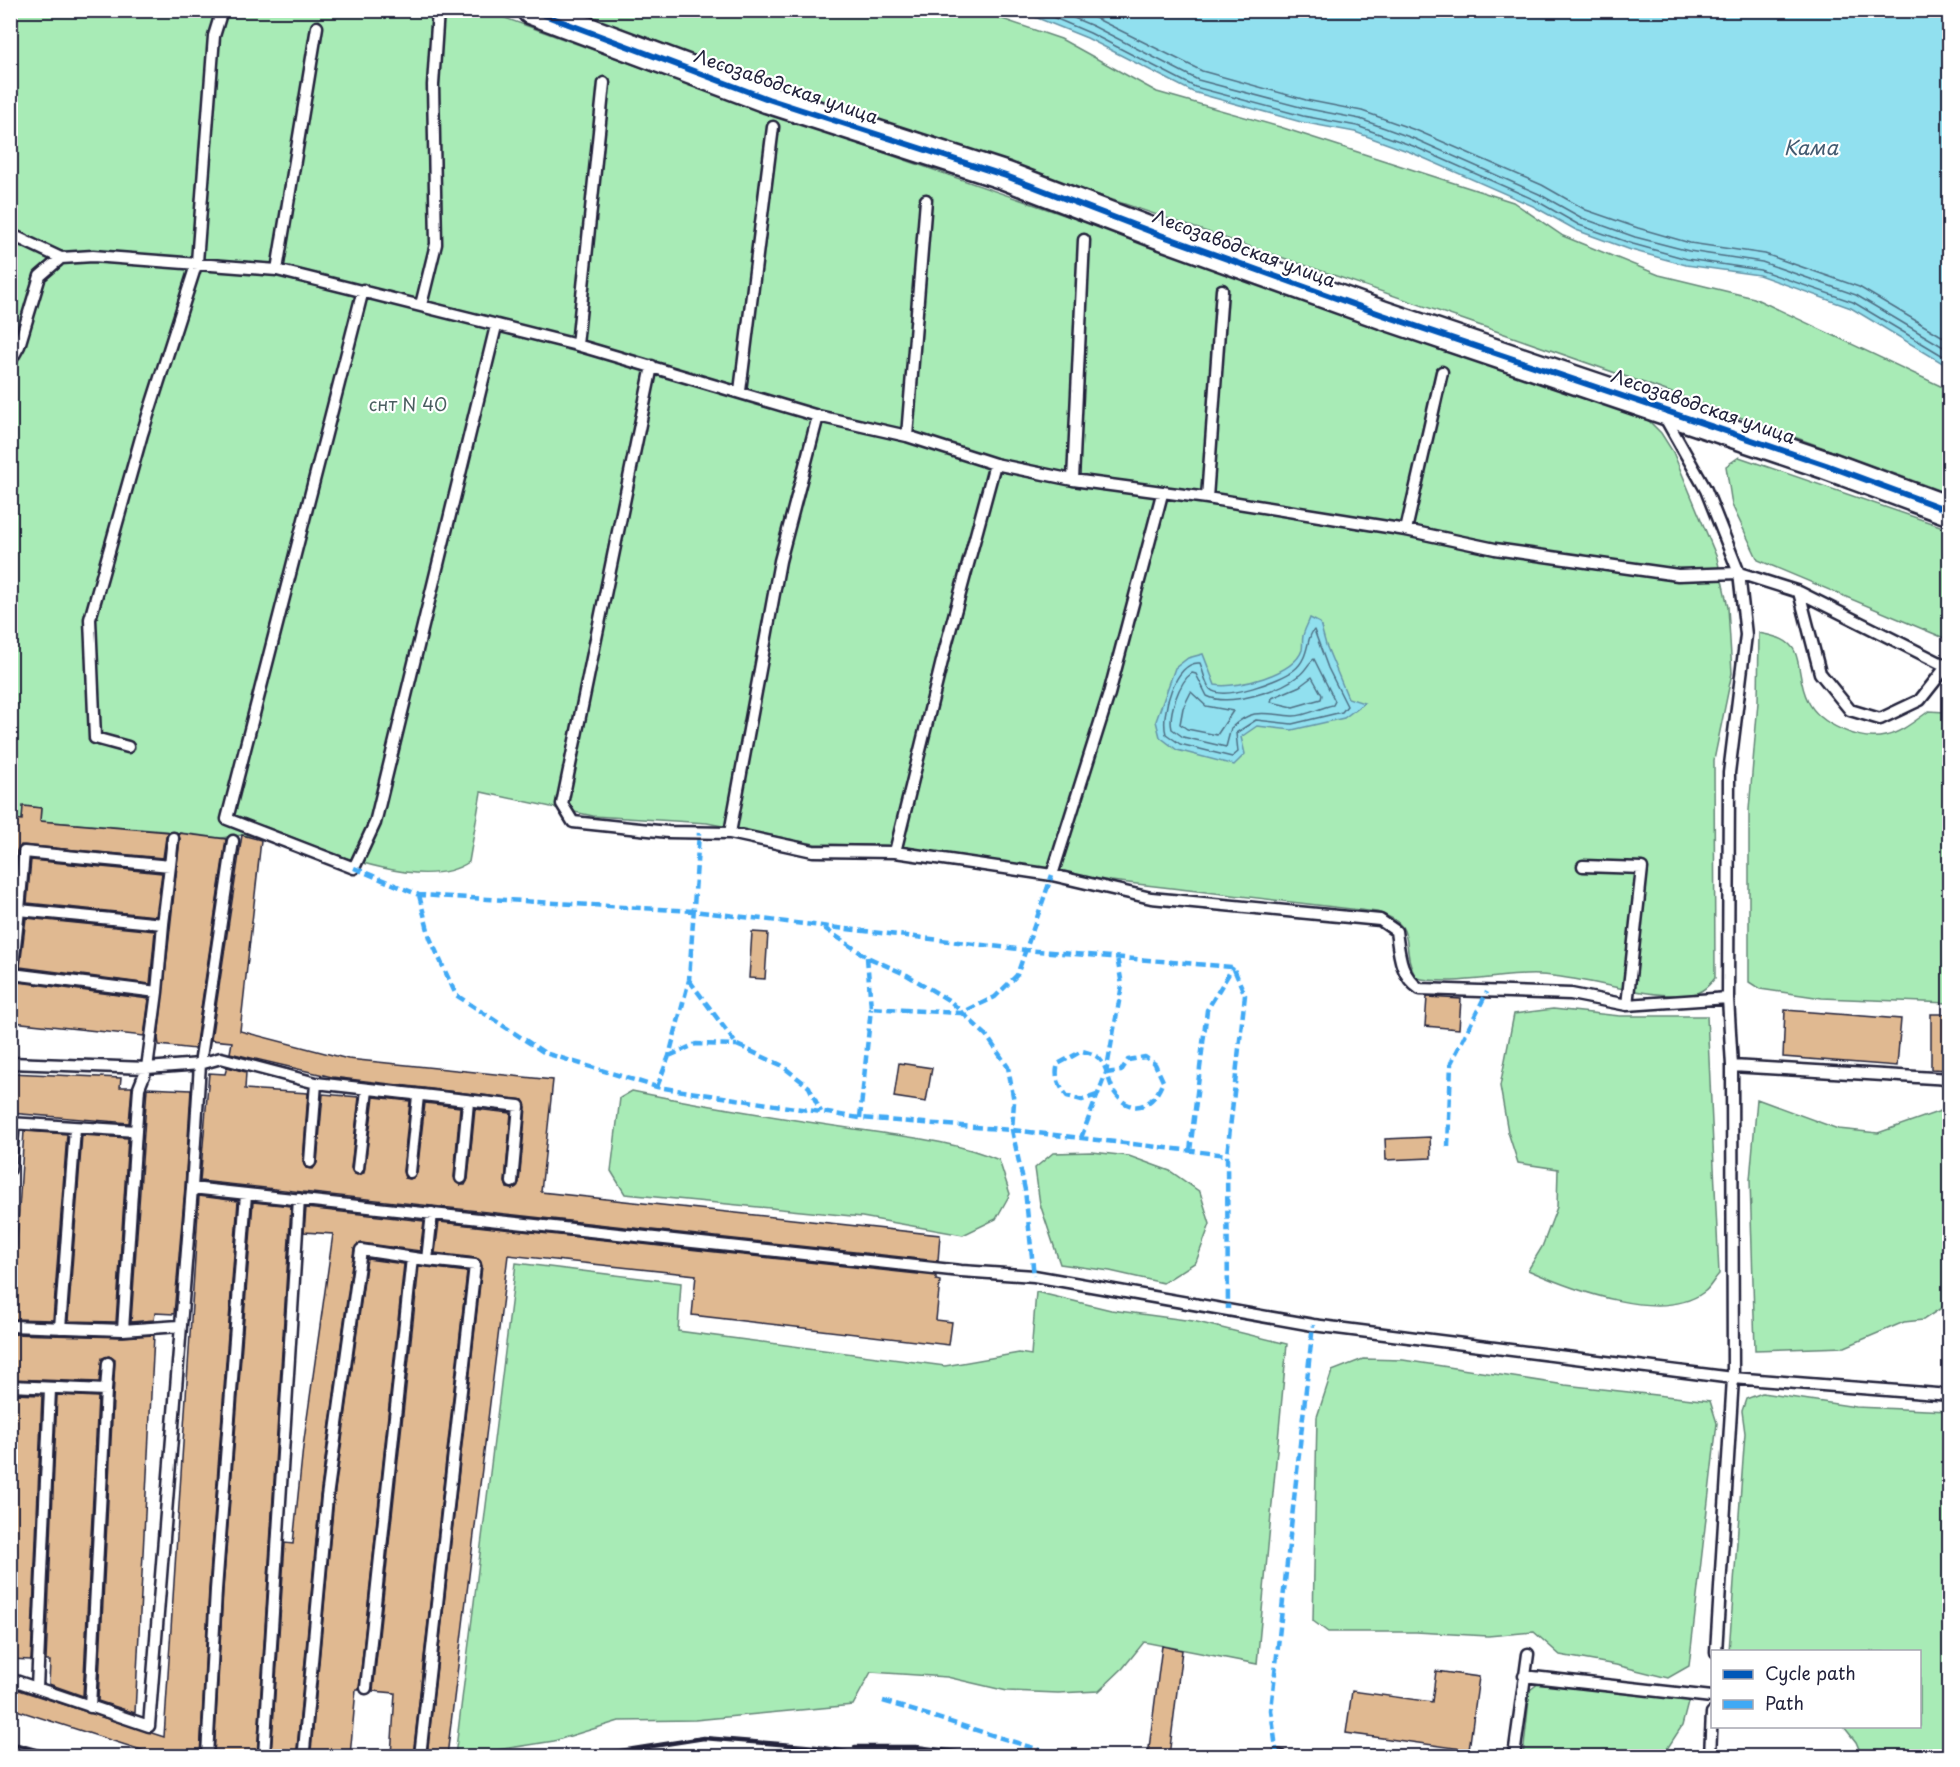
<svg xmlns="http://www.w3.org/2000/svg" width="1960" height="1767" viewBox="0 0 1960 1767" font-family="'Playpen Sans',sans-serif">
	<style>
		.green { fill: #a8ebb6; stroke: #658678; stroke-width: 1.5 }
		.water { fill: #91e0ef; stroke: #6594a7; stroke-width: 1.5 }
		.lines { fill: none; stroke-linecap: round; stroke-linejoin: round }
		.shore { stroke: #4e6e83; stroke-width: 1.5 }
		.building { fill: #e0b991; stroke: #22223b; stroke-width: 1.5 }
		.service-casing { stroke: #22223b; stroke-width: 15 }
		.tertiary-casing { stroke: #22223b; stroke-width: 32 }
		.service { stroke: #fff; stroke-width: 10 }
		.tertiary { stroke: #fff; stroke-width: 27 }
		.rail { stroke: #22223b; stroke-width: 4.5 }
		.quiet { stroke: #3fa9f5; stroke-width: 4.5; stroke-dasharray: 9 4.5; stroke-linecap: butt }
		.cycleway-casing { stroke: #fff; stroke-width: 10 }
		.cycleway { stroke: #0057b8; stroke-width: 6 }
		.labels { text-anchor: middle; stroke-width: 4.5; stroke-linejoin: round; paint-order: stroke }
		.street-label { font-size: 18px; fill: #22223b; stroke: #fff }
		.park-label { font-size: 18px; fill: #4a5e60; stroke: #fff }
		.water-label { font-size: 20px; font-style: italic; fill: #435b71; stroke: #fff }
	</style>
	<rect width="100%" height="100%" fill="#fff"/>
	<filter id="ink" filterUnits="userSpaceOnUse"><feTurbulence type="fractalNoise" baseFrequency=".0167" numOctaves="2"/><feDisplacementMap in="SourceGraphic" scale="12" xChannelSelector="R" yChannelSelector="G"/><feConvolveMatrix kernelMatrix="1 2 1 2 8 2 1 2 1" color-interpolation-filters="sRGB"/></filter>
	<g filter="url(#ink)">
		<path class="green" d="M976,10L1061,39L1157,92L1280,127L1513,202L1563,236L1659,275L1754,298L1949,390V494C1489,322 1021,171 557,11Z
			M10,11H486L737,102L1102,228L1430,346L1647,419L1661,433L1673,452L1717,558L1728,607L1732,673L1714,760L1715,978C1707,988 1699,995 1685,995C1636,997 1588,977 1540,975C1499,973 1457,987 1416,978C1398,944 1421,926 1377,912L1111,881L899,846L815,844L707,823L593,816L481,792L469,862C419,896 314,845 264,826L261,837L242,835L221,838L165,831L40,821L41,808L24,806L22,820L11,819Z
			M1739,457L1949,529V640L1758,560L1732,505L1726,466Z
			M1759,633C1772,636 1789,638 1795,652C1801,666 1799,684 1808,701C1819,724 1860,742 1885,736C1901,733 1916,720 1929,711L1945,712L1949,715V1003L1822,998L1760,989L1749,982V810L1758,702Z
			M1553,1009L1620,1016H1707L1719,1274C1714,1279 1710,1288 1704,1292C1661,1324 1571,1289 1528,1270L1542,1247L1557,1207L1558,1169L1518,1163L1508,1132L1500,1086L1514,1014Z
			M632,1091C704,1106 775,1117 848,1128C898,1136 952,1140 999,1160L1010,1194L996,1219L963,1235L862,1217L625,1194L611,1171L620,1098Z
			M1757,1099L1838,1129L1878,1133L1949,1108V1303L1923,1320L1904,1322L1845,1347L1755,1350L1750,1180Z
			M1092,1152L1129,1156L1170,1171L1200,1192L1210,1224L1196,1262L1163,1283L1110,1271L1060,1264L1040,1204L1035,1168L1053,1153Z
			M516,1263L681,1283L678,1331L945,1366L1019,1353L1031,1355L1036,1292L1111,1310L1193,1321L1287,1344L1257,1664L1144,1642L1123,1668L1099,1691L1058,1693L1007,1691L947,1677L871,1672L853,1705L695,1720L619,1721L554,1741L478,1753L469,1756H455Z
			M1363,1359L1403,1360L1565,1385L1710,1401L1717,1423L1689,1666L1668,1678L1616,1665L1560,1655L1534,1632L1488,1636L1416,1632H1328L1313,1621L1317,1417L1332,1371Z
			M1762,1393L1856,1407L1949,1411V1460L1946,1472L1950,1533L1949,1756H1862L1856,1742L1844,1727L1920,1726V1652L1729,1651L1745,1433L1742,1411L1746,1399Z
			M1539,1683L1689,1699L1682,1726L1667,1749H1646L1612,1756H1523L1530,1690Z"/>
		<path class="water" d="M1020,11H1949V367L1851,308L1759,275L1686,265L1631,250L1576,230L1533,206L1410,152L1355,132L1301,122L1193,92L1087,38Z
			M1310,618L1320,623L1326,645L1348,698L1364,703L1344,718L1292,730L1257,726L1241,737L1245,754L1234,765L1177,750L1160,737L1156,721L1175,668L1188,658L1203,654L1215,685C1237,689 1294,674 1302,650C1303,646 1302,640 1303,636C1304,630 1308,624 1310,618Z"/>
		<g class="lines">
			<path class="shore" d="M1036,10L1090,33L1195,87L1303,116L1357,126L1413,146L1535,200L1579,225L1633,244L1687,259L1760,270L1853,302L1950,360
				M1055,10L1093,26L1198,80L1304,108L1360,119L1415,139L1539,194L1582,218L1635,237L1689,251L1762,262L1856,295L1950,351
				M1079,10L1202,71L1306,100L1362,111L1418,131L1542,185L1586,210L1638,228L1690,243L1765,254L1859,287L1950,341
				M1314,630L1328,668L1347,706L1342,712L1292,724L1256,720L1236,733L1238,752L1232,757L1180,744L1166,734C1160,715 1175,660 1200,663C1203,670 1205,683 1210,689C1223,702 1282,680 1294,670C1310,658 1306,636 1314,630Z
				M1314,659L1335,701L1333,705C1320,707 1306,717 1292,716C1265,714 1253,707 1231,728L1226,747L1183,737L1172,729C1168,714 1179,682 1192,673L1196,674L1207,696C1229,707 1279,691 1298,676C1305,672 1308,663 1314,659Z
				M1312,677L1322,695L1321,699L1293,707L1271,702L1272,698L1300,686Z
				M1191,692L1206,706L1233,711L1217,735L1187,729L1180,724L1183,708Z"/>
		</g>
		<path class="building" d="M23,806L41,808L40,821L169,832L166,837L163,858L21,845L17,851L10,919V819L22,820Z
			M178,833L226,839L195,1049L159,1045L158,1038L180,839Z
			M242,835L261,840L240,1031L348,1059L553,1080L541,1192L940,1235L938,1261L200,1181L209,1073L225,1074L227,1067L246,1072L245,1089L308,1093L303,1161L306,1168L313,1169L317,1163L323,1094L359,1097L351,1168L357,1175L364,1173L374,1097L410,1101L403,1171L405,1178L410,1179L417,1173L425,1103L460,1107L454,1177L460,1185H465L468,1179L475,1109L511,1113L505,1182L507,1188L512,1189L519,1183L526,1107L523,1100L332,1077L230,1053L232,1042L211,1040Z
			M31,860L162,873L156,916L27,903Z
			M26,918L155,931L150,984L20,967Z
			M752,932L768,933L765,979L749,978Z
			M18,982L149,999L144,1036L13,1022Z
			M1427,997L1461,999L1459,1029L1425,1026Z
			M1785,1010L1901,1019L1897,1066L1783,1057Z
			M1931,1014H1950V1070L1931,1069Z
			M899,1063L932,1068L926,1102L894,1097Z
			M10,1073L121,1078L120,1087H132L129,1123L10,1113Z
			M147,1088L191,1090L185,1187L174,1314L155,1313L154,1320L131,1322Z
			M24,1131L67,1134L53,1320L12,1319Z
			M82,1135L128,1138L116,1322L68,1321Z
			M1430,1137L1431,1158L1386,1160L1385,1139Z
			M199,1196L238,1201L209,1589L200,1756H160L10,1708V1687L164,1737Z
			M253,1202L291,1206L257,1756H214L223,1590Z
			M306,1208L424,1221L420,1251L362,1243L354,1249L320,1496L297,1749L300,1756H271L285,1543L293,1544L303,1447L333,1234L304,1232Z
			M439,1222L936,1276V1280L940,1281L936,1320L952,1322L949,1345L692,1315L696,1275L508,1255L447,1756H427L482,1266L476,1258L435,1253Z
			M367,1259L404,1264L359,1689H356L350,1756H308L311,1751L334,1498Z
			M419,1266L467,1272L413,1756H391L395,1693L373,1691Z
			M11,1334L123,1337L154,1335L135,1713L98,1701L115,1360L109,1356L102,1358L99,1382L10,1379Z
			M10,1394L42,1395L31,1660L10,1659Z
			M57,1395L98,1397L83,1696L49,1684L50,1661H46Z
			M1162,1646L1182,1650L1169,1756H1148Z
			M1436,1671L1479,1677L1469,1750L1346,1733L1352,1691L1432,1702Z"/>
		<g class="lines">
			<g class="service-casing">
				<path id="service" d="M10,234L61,258
					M277,270L317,27
					M363,290L227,819L354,868L375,823L496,326
					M421,305L436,244L433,85L438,10
					M577,345L604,83
					M10,362L19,346L40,276L61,258L93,256L277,270L577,345L818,416L907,436L995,464L1073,480L1207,498L1406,530L1495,549L1678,575L1739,573L1799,592L1950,668
					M652,366L562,804L573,822L668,832L730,833L813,851L895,852L1052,875L1151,898L1380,920L1396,931C1399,953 1400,976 1420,989L1571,994L1627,1005L1728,998
					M740,391L773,127
					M1663,414L1706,490L1739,573L1746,635L1729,773L1728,998L1732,1066L1733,1378L1716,1652
					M907,436L926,200
					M1073,480L1084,240
					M1207,498L1222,290
					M1406,530L1442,372
					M1799,592L1820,673L1850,710L1880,719L1920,700L1946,667
					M128,747L95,738L90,619L142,434L197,262L214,36L222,10
					M730,833L780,561L818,416
					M895,852L944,653L995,464
					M1583,866L1642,868L1627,1005
					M1052,875L1109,694L1162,494
					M163,924L170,866
					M12,974L19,910
					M10,985L12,974L157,992L163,924L19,910L24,852L170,866L173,838
					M157,992L147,1068L200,1064L221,1058L316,1083L519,1106L512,1182
					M10,1063L147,1068L139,1088L136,1131L10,1123
					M1732,1066L1950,1079
					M310,1162L316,1083
					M358,1168L367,1090
					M10,1169L14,1123
					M410,1172L418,1096
					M461,1178L468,1102
					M192,1188L200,1064L233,841
					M10,1326L123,1330L179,1326
					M60,1328L75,1129
					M123,1330L136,1131
					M10,1386L106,1390L90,1707
					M106,1390L108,1363
					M1524,1676L1712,1697
					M10,1679L149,1726L192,1188L961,1271L1034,1276L1313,1325L1733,1378L1950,1395
					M37,1688L50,1389
					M366,1688L412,1258
					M304,1750L327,1497L361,1250L427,1260L432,1213
					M1710,1755L1712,1713
					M207,1756L216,1590L246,1194
					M264,1756L299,1199
					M420,1756L475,1265L427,1260
					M1277,1756H1280
					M1514,1756L1528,1654"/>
			</g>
			<g class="tertiary-casing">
				<path id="tertiary" d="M531,10L768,99L1006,176L1152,232L1383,315L1826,465L1950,511"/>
			</g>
			<use href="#service" class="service"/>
			<use href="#tertiary" class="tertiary"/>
			<path class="rail" d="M10,1743L57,1756
				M855,1747H916L989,1756
				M589,1756L704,1738L816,1747L871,1756"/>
			<path class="quiet" d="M354,868L419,895L693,911L1026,950L1233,967L1245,995L1227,1155L1228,1309
				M419,895L430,938L456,995L545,1053L657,1087L860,1118L1012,1130L1227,1155
				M824,928L867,957L907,975L950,1001L986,1035L1008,1067L1014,1102L1012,1130L1025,1190L1034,1276
				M867,957L871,1008L961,1013L995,997L1017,975L1052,875
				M689,980L737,1045L781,1065L809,1087L821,1112
				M669,1056L696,1044L737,1045
				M657,1087L669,1056L689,980L699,833
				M1097,1095L1082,1100L1067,1096C1059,1085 1054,1077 1058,1064L1082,1051C1090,1053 1098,1055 1102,1062C1108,1071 1109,1084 1115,1093C1133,1118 1155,1105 1163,1081L1155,1064L1145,1057L1128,1060L1121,1071L1106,1073
				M860,1118L871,1008
				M1081,1138L1106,1073L1122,985L1117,957
				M1448,1147L1451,1063L1487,992
				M1190,1151L1207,1010L1233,967
				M883,1701L1059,1756
				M1277,1756L1271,1710L1313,1325
				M1707,1756L1710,1755"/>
			<g class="cycleway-casing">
				<path id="cycleway" d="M531,10L768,99L1006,176L1152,232L1383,315L1826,465L1950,511"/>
			</g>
			<use href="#cycleway" class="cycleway"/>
		</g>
	</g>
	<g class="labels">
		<g class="street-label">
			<text transform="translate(786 87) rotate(19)" y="6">Лесозаводская улица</text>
			<text transform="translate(1244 249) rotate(20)" y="6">Лесозаводская улица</text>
			<text transform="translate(1703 407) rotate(19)" y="6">Лесозаводская улица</text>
		</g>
		<g class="park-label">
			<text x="408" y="411">снт N 40</text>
		</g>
		<g class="water-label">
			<text x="1811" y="155">Кама</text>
		</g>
	</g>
	<rect width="1960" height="1767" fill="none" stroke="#fff" stroke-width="36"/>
	<rect x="18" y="18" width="1924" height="1731" fill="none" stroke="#22223b" stroke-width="2" filter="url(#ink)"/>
	<rect x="1711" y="1650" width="210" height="78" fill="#ffffff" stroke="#a7a7b1" stroke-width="1.5"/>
	<rect x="1723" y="1670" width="30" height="9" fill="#0057b8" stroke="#a7a7b1" stroke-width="1.5"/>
	<text x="1765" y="1680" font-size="18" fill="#22223b">Cycle path</text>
	<rect x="1723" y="1700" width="30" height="9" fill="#3fa9f5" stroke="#a7a7b1" stroke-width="1.5"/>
	<text x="1765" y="1710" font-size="18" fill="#22223b">Path</text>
</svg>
